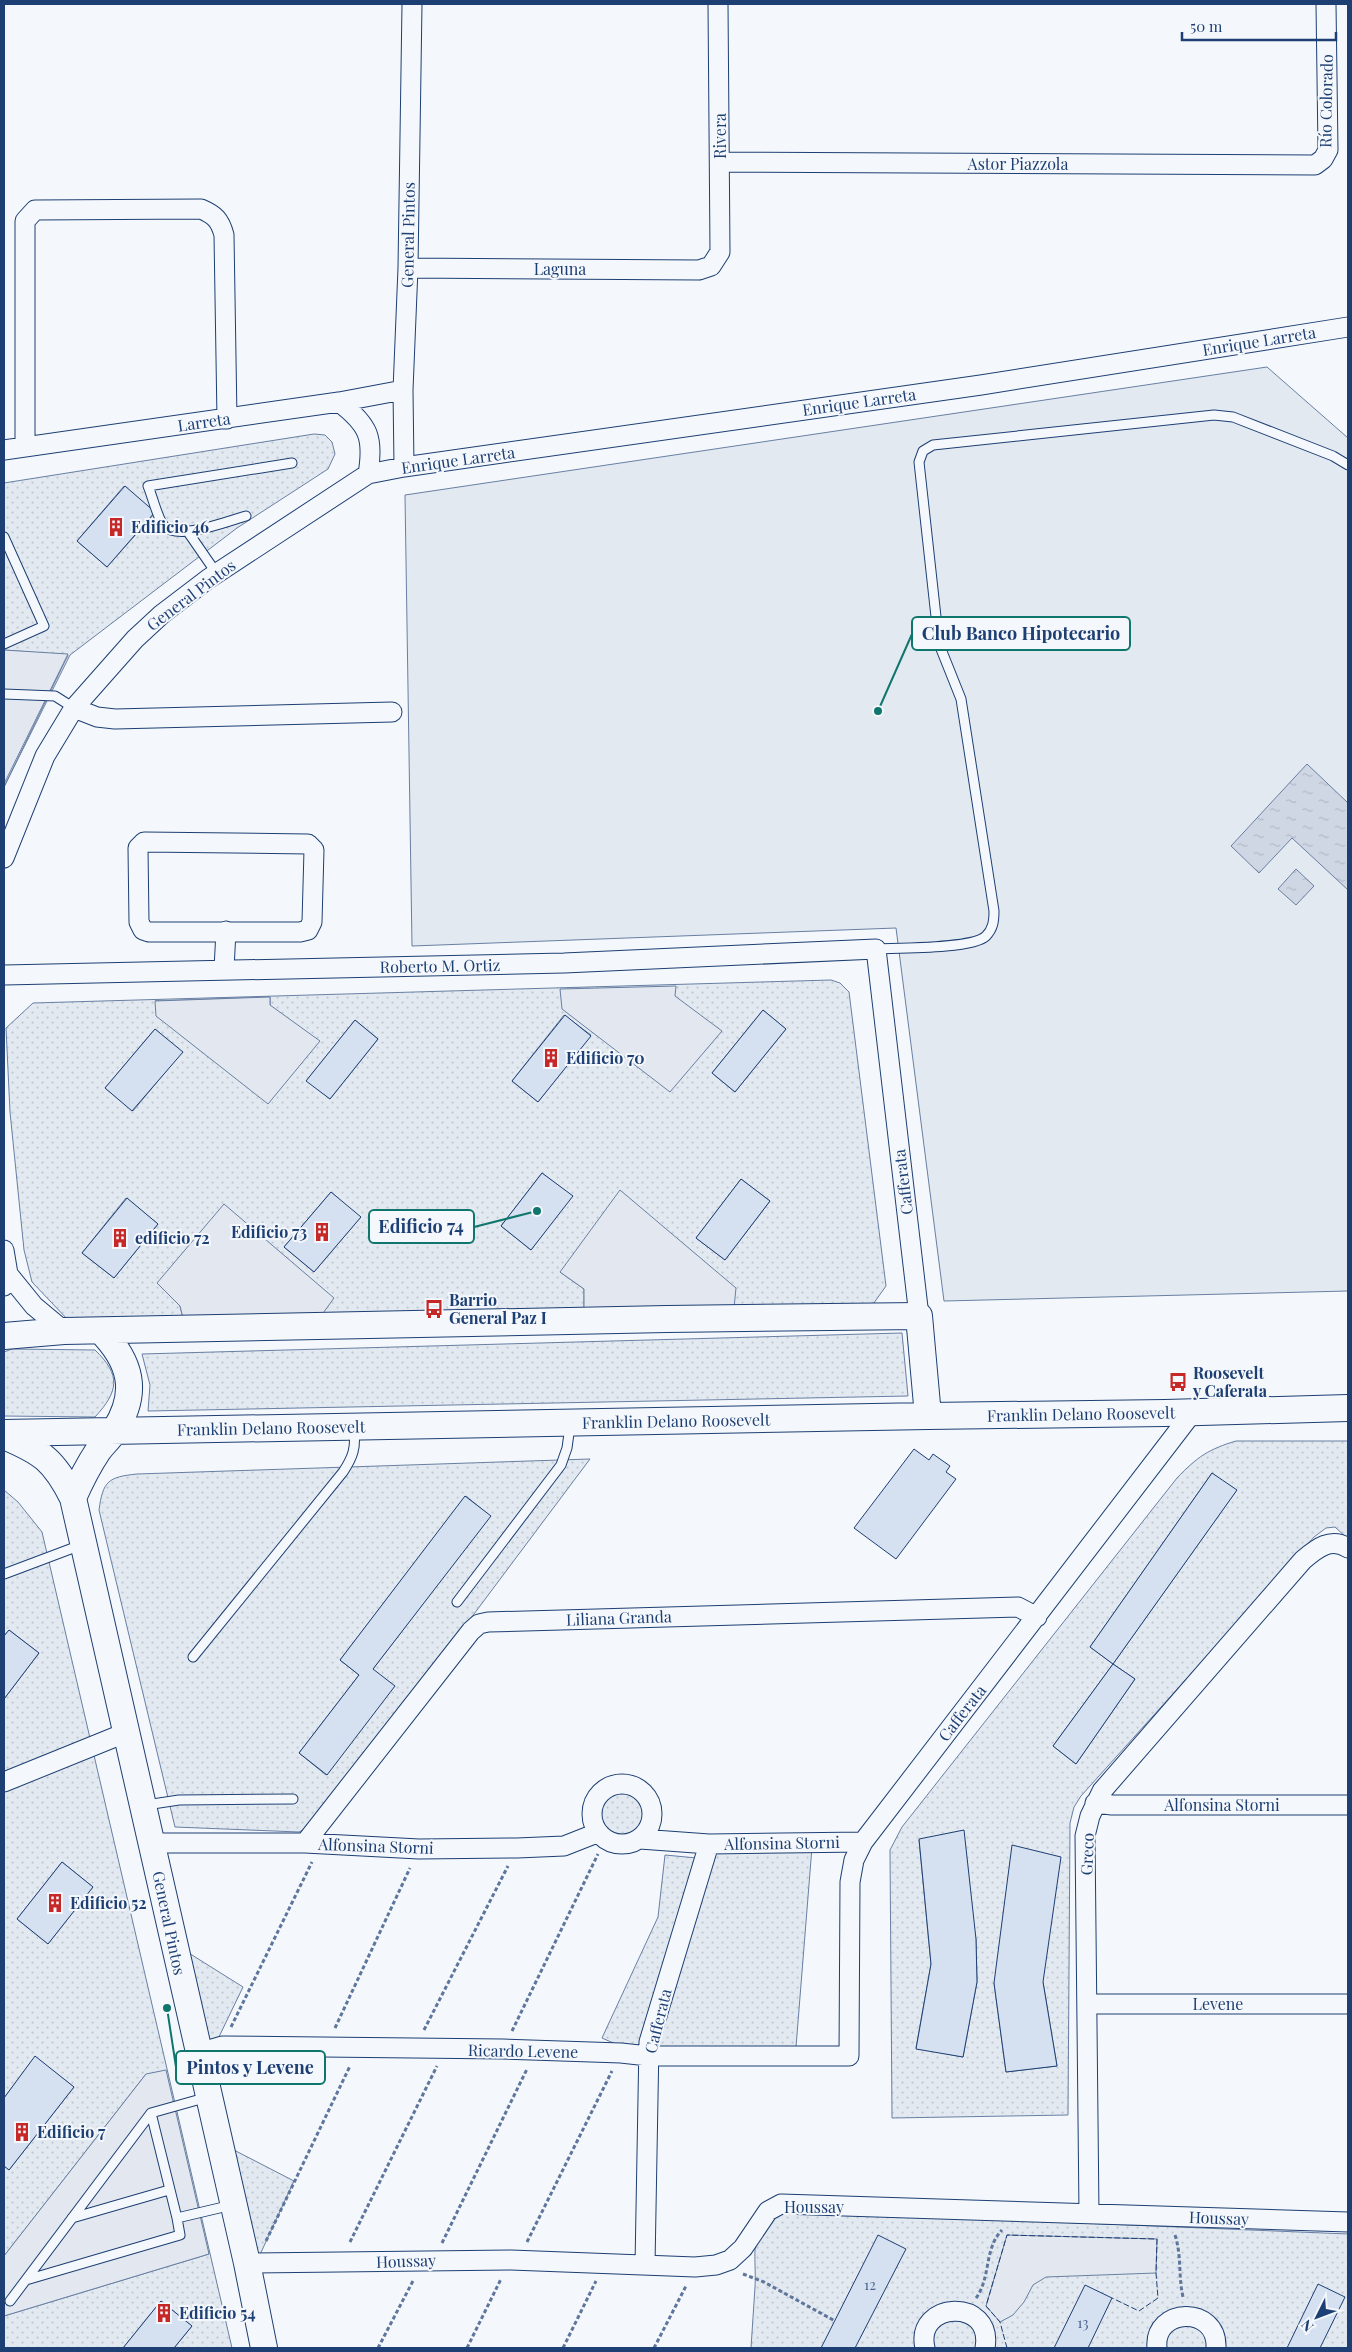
<svg xmlns="http://www.w3.org/2000/svg" width="1352" height="2352" viewBox="0 0 1352 2352" font-family="'Playfair Display',serif">
	<style>
		.green { fill: url(#green-dots); stroke: #687fa3; fill-rule: evenodd }
		.pitch { fill: #e3e9f0; stroke: #687fa3 }
		.parking { fill: #e3e8f0; stroke: #687fa3 }
		.water { fill: url(#water-ripples); stroke: #687fa3 }
		.building { fill: #d5e0f0; stroke: #1d3f73 }
		.lines { fill: none; stroke-linecap: round; stroke-linejoin: round }
		.lane-casing { stroke: #1d3f73; stroke-width: 11 }
		.street-casing { stroke: #1d3f73; stroke-width: 21 }
		.secondary-casing { stroke: #1d3f73; stroke-width: 28 }
		.path { stroke: #5e769c; stroke-width: 3; stroke-dasharray: 4 2.5; stroke-linecap: butt }
		.lane { stroke: #f4f7fb; stroke-width: 9 }
		.street { stroke: #f4f7fb; stroke-width: 19 }
		.secondary { stroke: #f4f7fb; stroke-width: 26 }
		.fence { stroke: #1d3f73; stroke-width: 1; stroke-dasharray: 6 2.5; stroke-linecap: butt }
		.labels { text-anchor: middle; stroke-width: 4; stroke-linejoin: round; paint-order: stroke }
		.number-label { font-size: 14px; fill: #4b6792 }
		.street-label { font-size: 16px; fill: #1d3f73; stroke: #f4f7fb }
		.poi-label { font-size: 16px; font-weight: bold; fill: #1d3f73; stroke: #f4f7fb; text-anchor: start }
		.leader { fill: none; stroke: #0f766e; stroke-width: 2 }
		.callout-dot { fill: #0f766e; stroke: #f4f7fb; stroke-width: 2 }
		.callout { fill: #f4f7fb; stroke: #0f766e; stroke-width: 2 }
		.callout-label { font-size: 18px; text-anchor: middle; font-weight: bold; fill: #1d3f73 }
	</style>
	<defs>
		<pattern id="green-dots" width="8" height="8" patternUnits="userSpaceOnUse" patternTransform="scale(1.25)"><rect width="8" height="8" fill="#e3e9f0"/><path d="M2 2h.1M6 6h.1" fill="none" stroke="#c2c9d1" stroke-width="1.8" stroke-linecap="round"/></pattern>
		<pattern id="water-ripples" width="26" height="14" patternUnits="userSpaceOnUse" patternTransform="scale(1.25)"><rect width="26" height="14" fill="#cfd7e4"/><path d="M2 4q2-2 4 0t4 0M15 11q2-2 4 0t4 0" fill="none" stroke="#b1bac7"/></pattern>
	</defs>
	<rect width="100%" height="100%" fill="#f4f7fb"/>
	<path class="green" d="M314,434L325,435L332,442L335,454L328,469L237,528L70,655L4,787L68,655L4,650V483ZM124,486L155,513L107,567L77,541Z
		M831,980L840,983L849,992L886,1286L871,1307L69,1321L32,1282L24,1250L10,1112L6,1028L33,1003ZM270,997V1005L155,1001ZM763,1010L786,1029L735,1092L712,1073ZM564,1015L591,1035L538,1102L512,1081ZM355,1020L378,1039L330,1099L307,1080ZM155,1029L182,1052L133,1111L105,1088ZM542,1173L572,1196L531,1250L501,1226ZM741,1179L770,1201L725,1260L696,1238ZM331,1192L360,1218L314,1272L284,1247ZM126,1198L158,1224L114,1278L82,1253ZM560,1272L734,1308L584,1311V1289ZM180,1306L321,1316L183,1318Z
		M902,1333L908,1396L148,1411L150,1385L142,1354Z
		M12,1349L95,1350C121,1375 119,1391 95,1417L4,1416V1352Z
		M1236,1441H1348V1539L1335,1527L1326,1528L1314,1537L1081,1796L1074,1807L1070,1823L1068,2115L892,2118L890,1850L902,1827L1177,1478C1197,1457 1209,1449 1236,1441ZM1212,1473L1236,1491L1113,1664L1090,1647ZM1113,1664L1135,1679L1076,1764L1053,1746ZM919,1840L976,1939L977,1982L963,2057L916,2048L931,1964ZM1043,1982L1057,2066L1006,2072L994,1983Z
		M590,1459L471,1618L303,1830L299,1832L175,1827L99,1510C103,1481 108,1477 137,1474ZM466,1496L490,1516L373,1669L326,1775L299,1753L359,1675L340,1660Z
		M4,1490L18,1502L42,1532L232,2348H174L192,2326L161,2301L123,2348H4V2316L209,2254L146,2074L4,2256V2166L9,2170L74,2087L35,2057L4,2098V1699L39,1653L9,1630L4,1636ZM62,1862L93,1887L48,1944L17,1919Z
		M597 1815a25 25 0 1 1 50 0a25 25 0 1 1-50 0Z
		M812,1847L796,2047L657,2051L653,2044L712,1853Z
		M665,1855L697,1858L642,2045L629,2050L602,2038L658,1917Z
		M184,1950L243,1987L216,2043H210Z
		M230,2148L294,2181L257,2261Z
		M788,2211L1348,2234V2348H751C752,2328 754,2307 755,2287C757,2251 745,2227 788,2211Z"/>
	<path class="pitch" d="M1267,367L1348,438V1291L944,1301L896,928L412,946L405,495Z"/>
	<path class="parking" d="M4,650L68,654L4,784Z
		M676,986L675,996L722,1031L670,1092L562,1009L560,989Z
		M270,997V1005L320,1041L268,1104L156,1016L155,1001Z
		M620,1190L736,1288L734,1308L584,1311V1289L560,1272Z
		M224,1204L334,1298L321,1316L183,1318L180,1306L157,1283Z
		M166,2070L209,2254L4,2316V2256L146,2074Z
		M1007,2235L1157,2239L1156,2273L1046,2277L1033,2285L1024,2302L1013,2315L1000,2322L986,2306Z"/>
	<path class="water" d="M1307,764L1348,803V890L1292,838L1259,873L1231,846Z
		M1296,869L1314,886L1296,905L1278,889Z"/>
	<path class="building" d="M125,486L155,512L107,567L77,541Z
		M763,1010L786,1029L735,1092L712,1073Z
		M565,1015L591,1036L538,1102L512,1081Z
		M355,1020L378,1039L330,1099L306,1081Z
		M155,1029L183,1052L132,1111L105,1088Z
		M542,1173L573,1196L531,1250L501,1226Z
		M741,1179L770,1201L725,1260L696,1238Z
		M331,1192L361,1217L314,1272L284,1247Z
		M127,1198L158,1224L114,1278L82,1253Z
		M914,1449L929,1460L933,1454L950,1466L946,1472L956,1479L896,1559L854,1528Z
		M1212,1473L1237,1490L1113,1664L1090,1647Z
		M465,1496L491,1516L373,1669L395,1686L327,1775L299,1753L359,1675L340,1660Z
		M9,1630L39,1653L4,1699V1636Z
		M1113,1664L1135,1679L1076,1764L1053,1746Z
		M964,1830L976,1939L977,1982L963,2057L916,2049L931,1964L919,1839Z
		M1012,1845L1061,1857L1043,1982L1057,2066L1006,2072L994,1983Z
		M62,1862L93,1887L48,1944L17,1919Z
		M35,2056L74,2087L9,2170L4,2166V2098Z
		M878,2235L906,2249L855,2348H821Z
		M1318,2284L1345,2297L1320,2348H1287Z
		M1085,2285L1112,2298L1088,2348H1054Z
		M161,2301L192,2326L174,2348H123Z"/>
	<g class="lines">
		<g class="lane-casing">
			<path id="lane" d="M246,516C228,521 178,541 164,526C158,520 152,495 148,486L292,463
				M188,532L217,574
				M4,537L44,626L4,644
				M4,694L55,696L74,708
				M876,949C898,948 973,949 986,936C993,929 994,921 994,911L961,699L939,644L919,462L923,451L933,445L1214,415L1233,417L1333,456L1348,465
				M4,1574L81,1545
				M457,1602L561,1465L567,1448L570,1426
				M193,1657L343,1472C353,1457 356,1448 354,1430
				M146,1805L179,1800L293,1799
				M151,2113L177,2218
				M72,2218L169,2190
				M26,2280L180,2235L177,2218L232,2205
				M10,2301L151,2113L208,2097"/>
		</g>
		<g class="street-casing">
			<path id="street" d="M720,162L1315,165L1323,159L1328,150L1326,4
				M408,268L699,270L711,266L720,252L718,4
				M339,402C369,425 374,438 368,474
				M25,446V221L35,210L201,209C215,215 220,220 224,235L227,419
				M4,450L339,402L403,390
				M404,467L403,390L408,268L412,4
				M74,708L97,717L115,719L392,712
				M144,842L308,844L314,850L312,922L308,930L300,932H149L143,930L139,922L138,848Z
				M4,858L45,756L74,708L135,639L162,614L208,579L368,474L404,467L981,385L1348,327
				M224,969L226,931
				M4,975L564,963L876,949L919,1316
				M4,1250L8,1274L4,1286
				M8,1274L34,1306L64,1331
				M4,1782L125,1733
				M592 1814a30 30 0 1 1 60 0a30 30 0 1 1-60 0Z
				M1095,1803L1112,1805H1348
				M640,1839L709,1844L863,1842
				M152,1843H305L419,1849L517,1848L564,1846L597,1833
				M305,1843L471,1631L479,1624L488,1622L1018,1607L1037,1617
				M1089,2004H1348
				M198,2053L222,2046L503,2049L621,2053L648,2056H849L850,1882L854,1860L863,1842L1192,1413
				M1089,2213L1085,1836L1090,1816L1102,1791L1303,1560C1317,1548 1331,1537 1348,1548
				M247,2263L511,2260L695,2267L716,2265L730,2260L743,2248L768,2211L781,2204L1348,2222
				M645,2265L649,2042L709,1844
				M925,2348C914,2301 994,2297 985,2348
				M1157,2348C1153,2307 1218,2305 1216,2348"/>
		</g>
		<g class="secondary-casing">
			<path id="secondary" d="M4,1336L64,1331L667,1319L919,1316L928,1416
				M4,1433L928,1416L1165,1413L1348,1408
				M4,1436C42,1452 54,1460 73,1498L247,2263L264,2348
				M73,1498C80,1482 88,1466 98,1451C103,1444 110,1438 115,1430C139,1392 131,1362 101,1331"/>
		</g>
		<path class="path" d="M231,2027L312,1862
			M335,2028L410,1868
			M424,2030L508,1866
			M512,2031L598,1854
			M1175,2235C1182,2257 1178,2275 1183,2297
			M266,2241L350,2066
			M350,2242L437,2066
			M527,2242L612,2071
			M442,2243L527,2069
			M743,2274L764,2282L835,2321
			M976,2298C991,2278 984,2248 1002,2230
			M378,2348L414,2279
			M467,2348L501,2279
			M563,2348L596,2281
			M654,2348L686,2286"/>
		<use href="#lane" class="lane"/>
		<use href="#street" class="street"/>
		<use href="#secondary" class="secondary"/>
		<path class="fence" d="M1007,2348L1000,2322L986,2306L1007,2235L1157,2239L1156,2273L1158,2298L1139,2311L1112,2298"/>
	</g>
	<defs>
		<g id="building-bare" transform="scale(1.5)"><path d="M-4-6H4V6H1V3H-1V6H-4ZM-2.5-4.3h1.7v1.8h-1.7ZM.8-4.3h1.7v1.8H.8ZM-2.5-1h1.7V.8h-1.7ZM.8-1h1.7V.8H.8Z" fill="#c62828" stroke="#f4f7fb" stroke-width="2.5" paint-order="stroke"/></g>
		<g id="bus-bare" transform="scale(1.5)"><path d="M-5-6H5V4H4V6H2V4H-2V6H-4V4H-5ZM-3.5-4V0h7V-4ZM-3.5 1.2v1.5H-2V1.2ZM2 1.2v1.5H3.5V1.2Z" fill="#c62828" stroke="#f4f7fb" stroke-width="2.5" paint-order="stroke"/></g>
	</defs>
	<g fill-rule="evenodd">
		<use href="#building-bare" x="116" y="527"/>
		<use href="#building-bare" x="551" y="1058"/>
		<use href="#building-bare" x="322" y="1232"/>
		<use href="#building-bare" x="120" y="1238"/>
		<use href="#bus-bare" x="434" y="1309"/>
		<use href="#bus-bare" x="1178" y="1382"/>
		<use href="#building-bare" x="55" y="1903"/>
		<use href="#building-bare" x="22" y="2132"/>
		<use href="#building-bare" x="164" y="2313"/>
	</g>
	<g class="labels">
		<g class="number-label">
			<text x="870" y="2290">12</text>
			<text x="1083" y="2328">13</text>
		</g>
		<g class="street-label">
			<text transform="translate(1326 101) rotate(-89)" y="6">Río Colorado</text>
			<text transform="translate(720 136) rotate(-90)" y="6">Rivera</text>
			<text x="1018" y="170">Astor Piazzola</text>
			<text transform="translate(408 235) rotate(-89)" y="6">General Pintos</text>
			<text x="560" y="275">Laguna</text>
			<text transform="translate(1259 341) rotate(-9)" y="6">Enrique Larreta</text>
			<text transform="translate(859 402) rotate(-8)" y="6">Enrique Larreta</text>
			<text transform="translate(204 422) rotate(-8)" y="6">Larreta</text>
			<text transform="translate(458 460) rotate(-8)" y="6">Enrique Larreta</text>
			<text transform="translate(191 595) rotate(-37)" y="6">General Pintos</text>
			<text transform="translate(440 966) rotate(-1)" y="6">Roberto M. Ortiz</text>
			<text transform="translate(903 1182) rotate(-97)" y="6">Cafferata</text>
			<text transform="translate(1081 1414) rotate(-1)" y="6">Franklin Delano Roosevelt</text>
			<text transform="translate(676 1421) rotate(-1)" y="6">Franklin Delano Roosevelt</text>
			<text transform="translate(271 1428) rotate(-1)" y="6">Franklin Delano Roosevelt</text>
			<text transform="translate(619 1618) rotate(-2)" y="6">Liliana Granda</text>
			<text transform="translate(962 1713) rotate(-52)" y="6">Cafferata</text>
			<text x="1222" y="1811">Alfonsina Storni</text>
			<text transform="translate(782 1843) rotate(-1)" y="6">Alfonsina Storni</text>
			<text transform="translate(376 1846) rotate(2)" y="6">Alfonsina Storni</text>
			<text transform="translate(1087 1854) rotate(-88)" y="6">Greco</text>
			<text transform="translate(169 1923) rotate(78)" y="6">General Pintos</text>
			<text x="1218" y="2010">Levene</text>
			<text transform="translate(658 2021) rotate(-76)" y="6">Cafferata</text>
			<text transform="translate(523 2051) rotate(1)" y="6">Ricardo Levene</text>
			<text x="814" y="2213">Houssay</text>
			<text transform="translate(1219 2218) rotate(2)" y="6">Houssay</text>
			<text transform="translate(406 2261) rotate(-2)" y="6">Houssay</text>
		</g>
		<g class="poi-label">
			<text x="131" y="533">Edificio 46</text>
			<text x="566" y="1064">Edificio 70</text>
			<text x="307" y="1238" text-anchor="end">Edificio 73</text>
			<text x="135" y="1244">edificio 72</text>
			<text x="449" y="1306">Barrio<tspan x="449" dy="18">General Paz I</tspan></text>
			<text x="1193" y="1379">Roosevelt<tspan x="1193" dy="18">y Caferata</tspan></text>
			<text x="70" y="1909">Edificio 52</text>
			<text x="37" y="2138">Edificio 7</text>
			<text x="179" y="2319">Edificio 54</text>
		</g>
	</g>
	<path class="leader" d="M878 711L912 634M537 1211L474 1227M167 2008L176 2067"/>
	<g class="callout-dot">
		<circle cx="878" cy="711" r="5"/>
		<circle cx="537" cy="1211" r="5"/>
		<circle cx="167" cy="2008" r="5"/>
	</g>
	<g class="callout">
		<rect x="912" y="617" width="218" height="33" rx="5"/>
		<rect x="369" y="1210" width="105" height="33" rx="5"/>
		<rect x="176" y="2051" width="149" height="33" rx="5"/>
	</g>
	<g class="callout-label">
		<text x="1021" y="640">Club Banco Hipotecario</text>
		<text x="421" y="1233">Edificio 74</text>
		<text x="250" y="2074">Pintos y Levene</text>
	</g>
	<rect width="1352" height="2352" fill="none" stroke="#1d3f73" stroke-width="10"/>
	<g transform="translate(1317 2317) rotate(228)" stroke="#f4f7fb" stroke-width="4" paint-order="stroke">
	<path d="M0-4L9 19L0 12L-9 19Z" fill="#1d3f73"/>
	<text y="-8" font-size="14" font-weight="bold" text-anchor="middle" fill="#1d3f73">N</text>
	</g>
	<path d="M1182 32v8h154v-8" fill="none" stroke="#1d3f73" stroke-width="2.5"/>
	<text x="1190" y="32" font-size="15" fill="#1d3f73" stroke="#f4f7fb" stroke-width="4" paint-order="stroke">50 m</text>
</svg>
